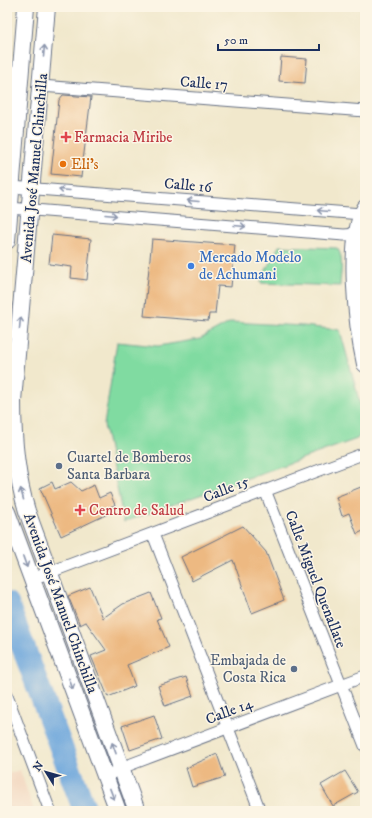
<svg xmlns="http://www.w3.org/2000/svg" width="372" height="818" viewBox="0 0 372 818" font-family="'IM FELL DW Pica',serif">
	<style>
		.built { fill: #f2d5bd }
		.green { fill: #80dba1; stroke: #4e8580 }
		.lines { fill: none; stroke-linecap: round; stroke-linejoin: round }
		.river { stroke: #6ca6dc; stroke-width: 24 }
		.building { fill: #edb982 }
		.street-casing { stroke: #667084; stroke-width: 13 }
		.secondary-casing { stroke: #667084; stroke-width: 18 }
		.street { stroke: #fff; stroke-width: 11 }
		.secondary { stroke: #fff; stroke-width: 16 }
		.oneway { stroke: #8d97ae }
		.health-dot { fill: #e0444e; stroke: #fcf5e5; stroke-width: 1.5 }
		.food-dot { fill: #e8710a; stroke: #fcf5e5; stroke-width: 1.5 }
		.shop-dot { fill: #3f7fe0; stroke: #fcf5e5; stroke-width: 1.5 }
		.service-dot { fill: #5c6f8a; stroke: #fcf5e5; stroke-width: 1.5 }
		.labels { text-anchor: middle; stroke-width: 3; stroke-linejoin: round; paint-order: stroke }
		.street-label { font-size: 15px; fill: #1b2f5e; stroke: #fcf5e5 }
		.health-label { font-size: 15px; fill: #be3a42; stroke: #fcf5e5; text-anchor: start }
		.food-label { font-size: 15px; fill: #c56008; stroke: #fcf5e5; text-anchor: start }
		.shop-label { font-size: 15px; fill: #366cbe; stroke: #fcf5e5; text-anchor: start }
		.service-label { font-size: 15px; fill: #4e5e75; stroke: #fcf5e5; text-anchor: start }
	</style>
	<rect width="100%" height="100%" fill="#fcf5e5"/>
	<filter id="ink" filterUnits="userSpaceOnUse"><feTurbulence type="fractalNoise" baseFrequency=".025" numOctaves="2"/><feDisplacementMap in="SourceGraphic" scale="8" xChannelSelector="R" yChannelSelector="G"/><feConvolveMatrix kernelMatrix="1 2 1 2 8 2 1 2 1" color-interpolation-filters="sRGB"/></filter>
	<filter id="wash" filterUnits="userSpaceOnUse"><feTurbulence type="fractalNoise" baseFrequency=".012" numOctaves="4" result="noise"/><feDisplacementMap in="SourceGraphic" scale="16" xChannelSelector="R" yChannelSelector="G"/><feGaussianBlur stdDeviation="0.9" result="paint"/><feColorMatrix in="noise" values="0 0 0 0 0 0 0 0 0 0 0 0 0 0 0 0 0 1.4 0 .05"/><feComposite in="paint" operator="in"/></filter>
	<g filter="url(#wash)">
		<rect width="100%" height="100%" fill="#f1e8cc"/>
		<path class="built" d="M20,770L34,811H7V774Z"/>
		<path class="green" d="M279,246L337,248C345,257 340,274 340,286L261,283V279Z
			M231,322L303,326L340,330L365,422V428L357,439L124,522L104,425L117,342L158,346L200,339Z"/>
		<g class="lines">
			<path class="river" d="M7,604L85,811"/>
		</g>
		<g id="blocks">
			<path class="building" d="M281,57L307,59L305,83L279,81Z
				M63,95L91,97L81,177L51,174L59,100Z
				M52,235L91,239L87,280L71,278L72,267L49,264Z
				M152,239L235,245L231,287L218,286L215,314H209L208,321L144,316Z
				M52,482L55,489L71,482L81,491L94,485L99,498L110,493L115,505L110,507L112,512L61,536L40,488Z
				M361,487L365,498V530L357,534L349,513L342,516L336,497Z
				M243,526L266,552L284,600L252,613L233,560L192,581L181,557Z
				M90,587L103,618L123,604L151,593L161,618L157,619L169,647L127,665L135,686L108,697L91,656L106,650L86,622L80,625L68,596Z
				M186,677L193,696L165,706L158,686Z
				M154,715L162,739L130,750L122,726Z
				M217,754L225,777L192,787L186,768Z
				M345,771L358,792L333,806L321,785Z"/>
		</g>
	</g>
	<g filter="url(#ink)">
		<use href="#blocks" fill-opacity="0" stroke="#667084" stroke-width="1"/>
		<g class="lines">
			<g class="street-casing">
				<path id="street" d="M41,86L365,111
					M11,187L362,214
					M9,208L344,235L358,234
					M265,490L365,746
					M153,534L260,811
					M32,579L365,453
					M7,696L50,811
					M105,777L121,768L365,676"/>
			</g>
			<g class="secondary-casing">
				<path id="secondary" d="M47,7L13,401C13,439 16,475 27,511L137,811
					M365,208C346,240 357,328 365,364
					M7,241L26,7
					M7,512L118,811"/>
			</g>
			<use href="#street" class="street"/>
			<use href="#secondary" class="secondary"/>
		</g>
		<defs><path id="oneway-shaft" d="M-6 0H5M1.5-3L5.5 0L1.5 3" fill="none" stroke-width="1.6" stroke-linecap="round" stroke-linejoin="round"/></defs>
		<g class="oneway">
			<use href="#oneway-shaft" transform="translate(44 51) rotate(-85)"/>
			<use href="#oneway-shaft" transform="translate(64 190) rotate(-175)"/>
			<use href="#oneway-shaft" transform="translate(193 201) rotate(-175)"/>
			<use href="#oneway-shaft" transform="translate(323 211) rotate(-175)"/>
			<use href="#oneway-shaft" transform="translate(111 215) rotate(5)"/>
			<use href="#oneway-shaft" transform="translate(240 226) rotate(5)"/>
			<use href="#oneway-shaft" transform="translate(20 323) rotate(-85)"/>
			<use href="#oneway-shaft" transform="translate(22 494) rotate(-105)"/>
			<use href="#oneway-shaft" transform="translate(25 562) rotate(70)"/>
			<use href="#oneway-shaft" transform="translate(71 684) rotate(70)"/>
			<use href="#oneway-shaft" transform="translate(114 748) rotate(-110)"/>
			<use href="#oneway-shaft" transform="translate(112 794) rotate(69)"/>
		</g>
	</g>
	<g class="health-dot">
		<path d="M64 131h4v4h4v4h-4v4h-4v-4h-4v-4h4z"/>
		<path d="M78 504h4v4h4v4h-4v4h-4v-4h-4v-4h4z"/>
	</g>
	<circle class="food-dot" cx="63" cy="164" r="4"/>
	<circle class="shop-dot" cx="191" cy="266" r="4"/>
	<g class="service-dot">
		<circle cx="59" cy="466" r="4"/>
		<circle cx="294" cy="669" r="4"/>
	</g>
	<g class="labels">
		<g class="street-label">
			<text transform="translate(204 83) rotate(4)" y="5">Calle 17</text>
			<text transform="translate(34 168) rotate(-85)" y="5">Avenida José Manuel Chinchilla</text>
			<text transform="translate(188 185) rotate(5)" y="5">Calle 16</text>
			<text transform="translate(226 489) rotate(-22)" y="5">Calle 15</text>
			<text transform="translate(316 579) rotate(69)" y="5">Calle Miguel Quenallate</text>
			<text transform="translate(61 603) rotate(70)" y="5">Avenida José Manuel Chinchilla</text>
			<text transform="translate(229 711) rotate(-21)" y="5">Calle 14</text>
		</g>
		<g class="health-label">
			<text x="74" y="142">Farmacia Miribe</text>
			<text x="89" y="515">Centro de Salud</text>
		</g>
		<g class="food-label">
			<text x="71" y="169">Eli's</text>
		</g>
		<g class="shop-label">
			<text x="199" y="262">Mercado Modelo<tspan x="199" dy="17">de Achumani</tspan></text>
		</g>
		<g class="service-label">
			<text x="67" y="462">Cuartel de Bomberos<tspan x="67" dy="17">Santa Barbara</tspan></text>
			<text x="286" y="665" text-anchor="end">Embajada de<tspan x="286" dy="17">Costa Rica</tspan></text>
		</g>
	</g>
	<rect width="372" height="818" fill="none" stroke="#fcf5e5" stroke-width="24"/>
	<g transform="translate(46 772) rotate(307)" stroke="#fcf5e5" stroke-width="3" paint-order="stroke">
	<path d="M0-3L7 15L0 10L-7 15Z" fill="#1b2f5e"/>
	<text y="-6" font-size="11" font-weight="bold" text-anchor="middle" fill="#1b2f5e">N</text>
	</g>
	<path d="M218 44v6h101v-6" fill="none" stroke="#1b2f5e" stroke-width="2"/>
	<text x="224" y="44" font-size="12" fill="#1b2f5e" stroke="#fcf5e5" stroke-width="3" paint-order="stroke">50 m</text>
</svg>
